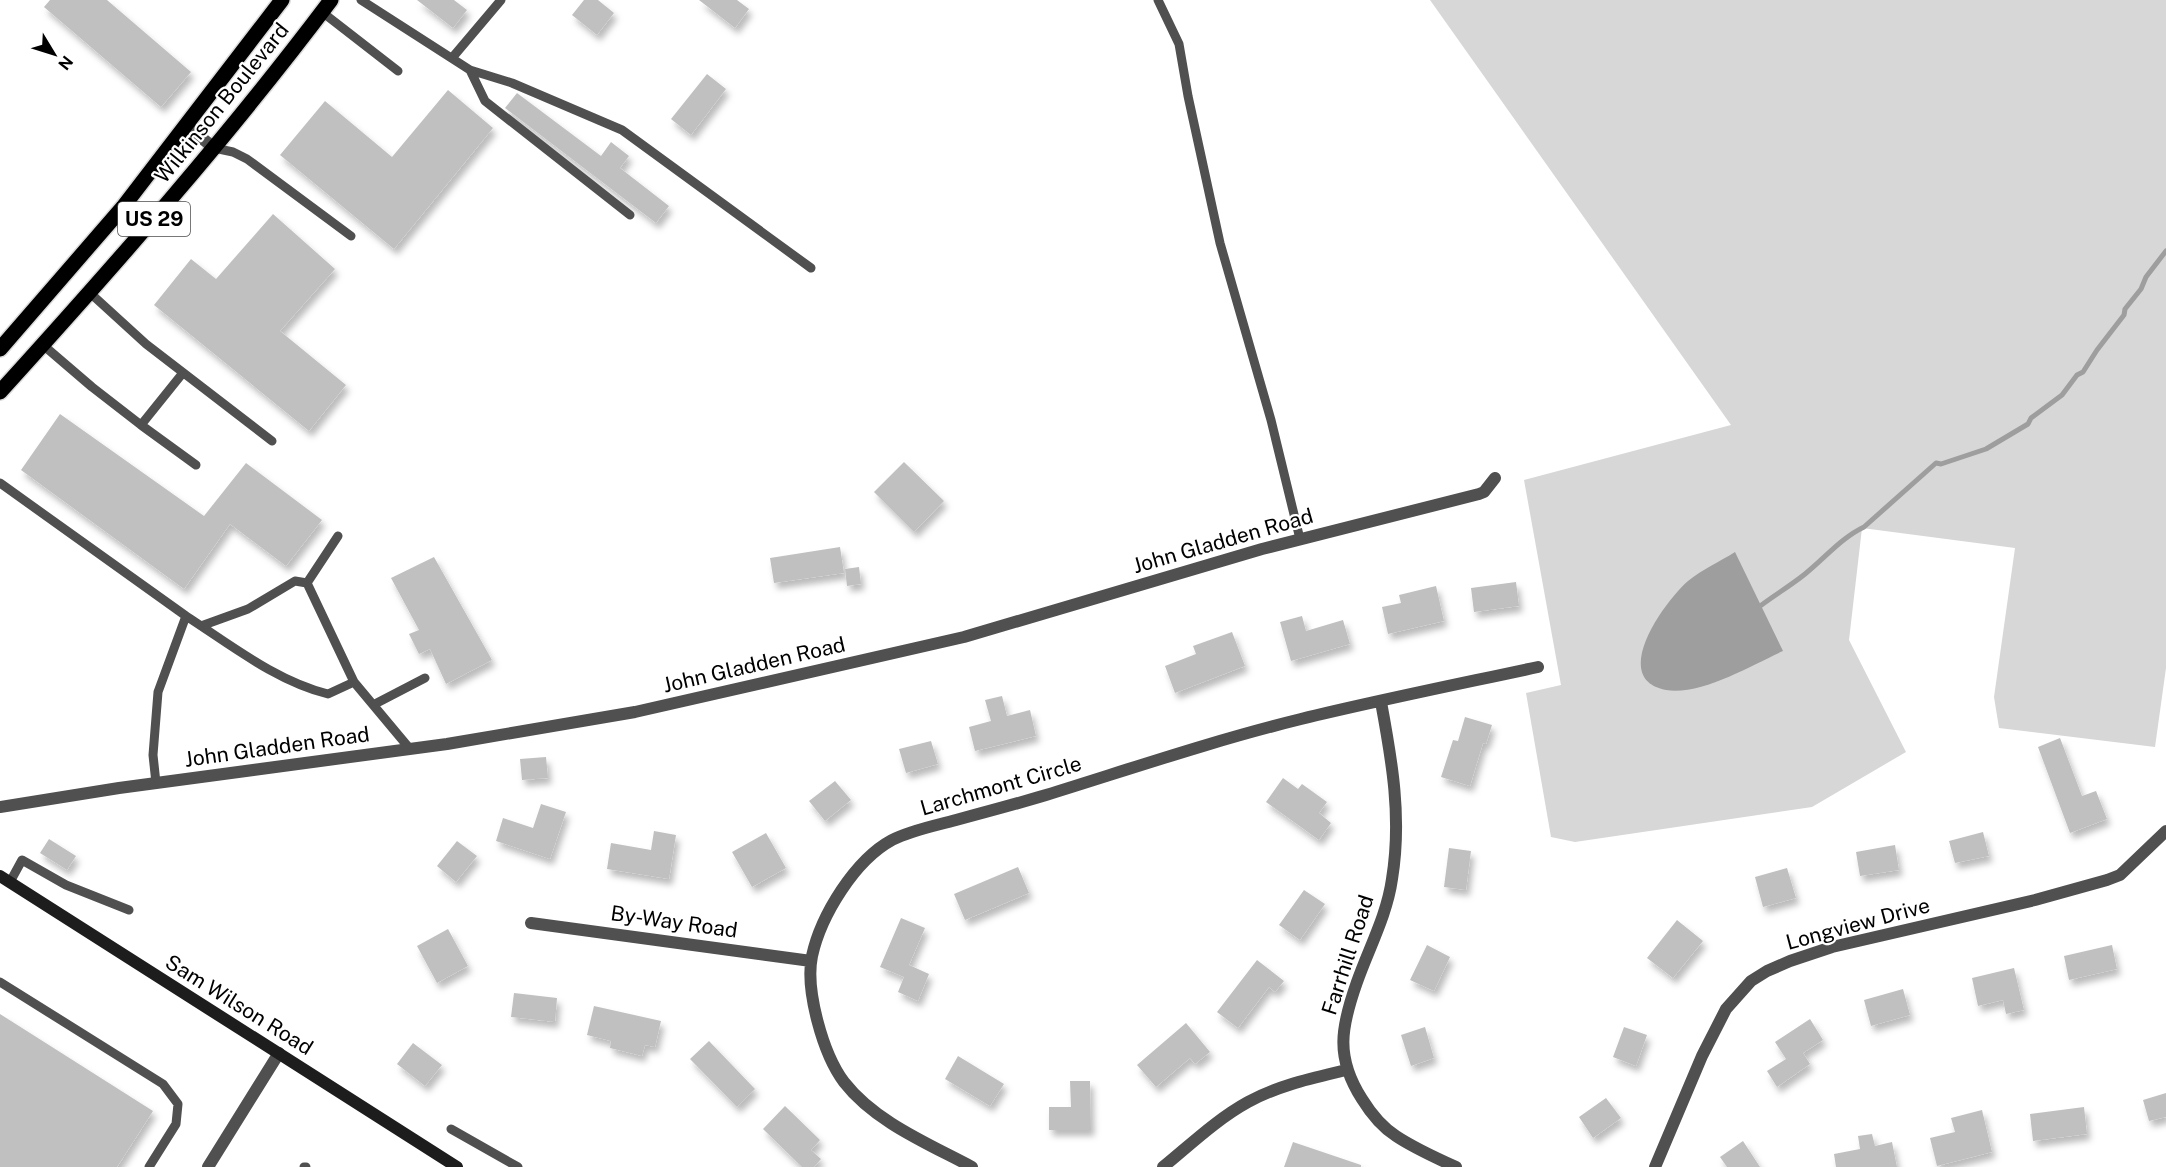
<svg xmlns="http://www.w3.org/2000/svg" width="2166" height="1167" viewBox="0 0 2166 1167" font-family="'Public Sans',sans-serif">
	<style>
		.green { fill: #d7d7d7 }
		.water { fill: #9e9e9e }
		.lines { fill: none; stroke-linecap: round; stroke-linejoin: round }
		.stream { stroke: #9e9e9e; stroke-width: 5 }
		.building { fill: #c0c0c0; filter: url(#shadow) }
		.primary-casing { stroke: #dbdbdb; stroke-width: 18 }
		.lane { stroke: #505050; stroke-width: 9 }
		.street { stroke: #505050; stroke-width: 12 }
		.secondary { stroke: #1d1d1d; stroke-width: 12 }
		.primary { stroke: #000; stroke-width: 15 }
		.labels { text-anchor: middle; stroke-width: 4.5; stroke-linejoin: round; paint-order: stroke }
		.shield { fill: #fff; stroke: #4c4c4c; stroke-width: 1.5 }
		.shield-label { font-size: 20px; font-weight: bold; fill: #000 }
		.street-label { font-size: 21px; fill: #000; stroke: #fff }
	</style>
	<defs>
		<filter id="shadow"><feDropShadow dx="3.5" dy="6" stdDeviation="3" flood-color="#0004"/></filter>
	</defs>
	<rect width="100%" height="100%" fill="#fff"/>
	<path class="green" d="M1430,0H2166V668L2155,747L1999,728L1994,697L2015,548L1862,528L1849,640L1906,752L1812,807L1575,842L1551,837L1526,693L1561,685L1524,480L1731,425Z"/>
	<path class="water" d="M1735,552L1783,651C1752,665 1700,696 1666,690C1608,679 1665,601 1688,581C1703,569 1719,562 1735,552Z"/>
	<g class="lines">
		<path class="stream" d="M1755,610C1771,597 1789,587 1805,574C1825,558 1841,538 1864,527L1936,463L1941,464L1986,449L2028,424L2031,418L2062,395L2077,375L2083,372L2097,350L2124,315L2125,309L2141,289L2146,277L2166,251"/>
	</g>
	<path class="building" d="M50,0H107L191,72L161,107L44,7Z
		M417,0H454L467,10L453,28Z
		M584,0H598L614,13L597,35L572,15Z
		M699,0H737L749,9L735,28Z
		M707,74L726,89L691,135L671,119Z
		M448,90L493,128L394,249L280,155L325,101L392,157Z
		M517,93L601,156L611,142L629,156L620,168L669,206L656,223L505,108Z
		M273,214L335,269L280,331L346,385L309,431L154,305L191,259L216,279Z
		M60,414L204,516L246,463L322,520L286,566L230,524L184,589L21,470Z
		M904,462L944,501L914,532L874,492Z
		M840,547L844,573L774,583L770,558Z
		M434,557L492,660L446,684L430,649L419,654L409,634L419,630L391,578Z
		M859,567L861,584L847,586L845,569Z
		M1516,582L1519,606L1474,612L1471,588Z
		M1436,586L1444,621L1388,634L1382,607L1401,603L1399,595Z
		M1302,616L1306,631L1343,620L1350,644L1291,661L1280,622Z
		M1232,632L1245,666L1175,693L1165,666L1196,654L1193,646Z
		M1002,696L1007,716L1030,710L1036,736L975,751L969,727L991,721L985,700Z
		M1465,717L1492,725L1486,744L1483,743L1470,786L1441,777L1453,740L1458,741Z
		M2060,738L2082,796L2096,791L2107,819L2070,833L2038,747Z
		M931,741L938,764L906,773L899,749Z
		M546,757L548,778L522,780L520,759Z
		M1283,778L1298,789L1302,784L1327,802L1319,813L1331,823L1319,840L1266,802Z
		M835,781L851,800L825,821L809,801Z
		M541,804L566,812L550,859L496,841L503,818L533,828Z
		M654,831L676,835L669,879L607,869L611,843L651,850Z
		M1983,832L1989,856L1955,863L1949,841Z
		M766,833L786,868L752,887L732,852Z
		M49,839L76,856L67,870L40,853Z
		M457,841L477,856L456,882L437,866Z
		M1895,845L1899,870L1860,876L1856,852Z
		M1449,848L1471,851L1466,890L1444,887Z
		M1018,867L1029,893L965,920L954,894Z
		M1787,868L1796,898L1763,907L1755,877Z
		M1304,890L1325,904L1300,940L1279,925Z
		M901,918L925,928L909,965L929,974L918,1001L898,992L904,977L880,967Z
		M1677,920L1703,941L1673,978L1647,958Z
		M448,929L468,966L437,983L417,946Z
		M1427,945L1450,957L1434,991L1410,980Z
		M2112,945L2117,969L2069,980L2064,956Z
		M1257,960L1284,981L1275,992L1269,987L1238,1028L1217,1012Z
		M2014,968L2024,1010L2006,1014L2003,1000L1978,1006L1972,978Z
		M1903,989L1910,1015L1871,1026L1864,1000Z
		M514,993L557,998L555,1022L511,1017Z
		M594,1006L661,1021L655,1047L645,1045L642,1056L610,1048L611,1041L587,1035Z
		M0,1014L153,1111L117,1167H0Z
		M1810,1019L1823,1040L1803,1053L1810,1064L1777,1087L1767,1071L1786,1059L1775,1042Z
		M1186,1023L1210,1052L1195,1064L1190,1058L1156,1087L1137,1065Z
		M1425,1027L1434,1058L1411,1066L1401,1035Z
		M1624,1027L1647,1035L1636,1066L1613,1057Z
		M709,1041L755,1089L737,1107L690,1059Z
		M413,1043L442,1065L425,1086L397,1064Z
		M958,1056L1004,1084L990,1106L945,1079Z
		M1070,1081H1090L1091,1130H1049V1107H1071Z
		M2166,1093V1117L2149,1121L2143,1100Z
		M1606,1098L1621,1118L1593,1138L1579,1117Z
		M785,1106L820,1140L811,1150L821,1159L814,1167H802L763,1129Z
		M2084,1107L2087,1134L2033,1141L2030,1114Z
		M1982,1110L1992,1152L1937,1166L1930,1138L1955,1132L1951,1118Z
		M1872,1134L1875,1146L1892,1142L1897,1167H1836L1834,1154L1860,1149L1858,1136Z
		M1743,1141L1760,1167H1727L1720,1157Z
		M1293,1142L1361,1165V1167H1284Z"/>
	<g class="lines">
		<g class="primary-casing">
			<path id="primary" d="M0,349L123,207L282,0
				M0,392C115,265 228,137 331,0"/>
		</g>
		<path class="lane" d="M361,0L470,70L512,83L622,130L811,268
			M1158,0L1179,44L1188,96L1220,243L1271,420L1300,539
			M322,12L398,71
			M452,58L501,0
			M470,70L485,101L630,215
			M214,148L233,152L247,159L351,236
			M89,292L146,344L272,441
			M43,345L92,387L141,425L182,374
			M141,425L196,465
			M0,483L186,616L158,692L153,755L156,783
			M307,583L338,536
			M186,616C231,645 276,681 328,694L354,682L307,583L295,581L248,609L201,626
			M354,682L410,749
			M373,705L425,678
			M10,882L22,860L66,885L129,910
			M0,982L163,1084L178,1104L176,1124L149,1167
			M451,1129L518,1167
			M304,1167H306"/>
		<path class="street" d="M187,126L214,148
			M1381,702C1392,761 1402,818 1392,879C1387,915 1369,948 1357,982C1341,1027 1335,1057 1362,1099C1370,1112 1382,1127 1396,1136C1414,1148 1436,1158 1456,1167
			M0,807L119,788L447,744L635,712L964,637L1262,549L1479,494L1484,492L1495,478
			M531,923L811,961
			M208,1167L279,1053
			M972,1167C929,1144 875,1122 844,1082C823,1054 805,990 812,956C821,915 855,860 892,840C912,830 934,826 956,820C986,812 1016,804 1046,795C1130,769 1215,740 1301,719C1379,700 1459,684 1538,667
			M1163,1167C1190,1145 1217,1119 1248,1102C1279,1085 1313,1078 1346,1070
			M1655,1167L1702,1056L1726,1009L1751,981L1767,971L1790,961L1832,947L2035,900L2107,880L2120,875L2166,831"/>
		<path class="secondary" d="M0,876L457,1167"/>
		<use href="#primary" class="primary"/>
	</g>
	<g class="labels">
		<rect class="shield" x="118" y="202" width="72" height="34" rx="4.5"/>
		<g class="shield-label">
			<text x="154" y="226">US 29</text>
		</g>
		<g class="street-label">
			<text transform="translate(222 103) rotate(-51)" y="7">Wilkinson Boulevard</text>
			<text transform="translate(1223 541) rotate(-16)" y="7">John Gladden Road</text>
			<text transform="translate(754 665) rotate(-13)" y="7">John Gladden Road</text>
			<text transform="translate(277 747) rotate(-8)" y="7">John Gladden Road</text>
			<text transform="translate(1001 786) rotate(-16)" y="7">Larchmont Circle</text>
			<text transform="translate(674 922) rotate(8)" y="7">By-Way Road</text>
			<text transform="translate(1858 924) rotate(-15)" y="7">Longview Drive</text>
			<text transform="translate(1348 955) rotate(-72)" y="7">Farrhill Road</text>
			<text transform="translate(239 1005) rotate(32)" y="7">Sam Wilson Road</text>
		</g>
	</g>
	<g transform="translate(54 54) rotate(128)" stroke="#ffffff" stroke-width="4.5" paint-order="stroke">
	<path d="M0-4.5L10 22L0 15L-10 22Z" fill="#000000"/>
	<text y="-9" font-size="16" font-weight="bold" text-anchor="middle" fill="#000000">N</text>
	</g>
</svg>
